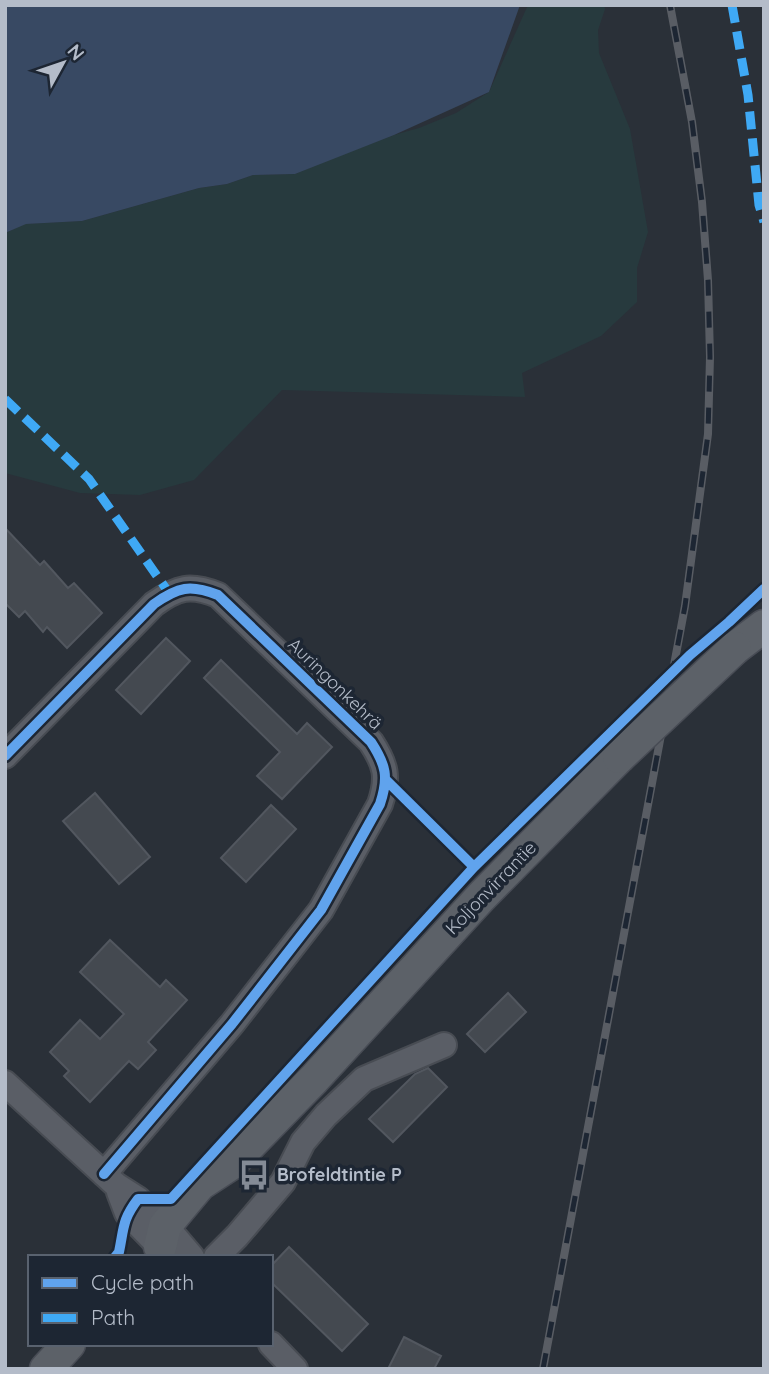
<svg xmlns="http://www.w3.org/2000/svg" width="769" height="1374" viewBox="0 0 769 1374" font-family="Quicksand,sans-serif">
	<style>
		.green { fill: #273a3e }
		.water { fill: #384963 }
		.building { fill: #444950; stroke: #52575f; stroke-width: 2 }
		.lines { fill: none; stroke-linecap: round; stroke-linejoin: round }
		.minor-casing { stroke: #484c53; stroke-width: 28 }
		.major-casing { stroke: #484c55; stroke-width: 35 }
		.minor { stroke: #5a5e66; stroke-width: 24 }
		.major { stroke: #5c6168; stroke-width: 32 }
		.rail-casing { stroke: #595d64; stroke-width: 8 }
		.rail { stroke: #1d2633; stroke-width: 5; stroke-dasharray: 16; stroke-linecap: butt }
		.major-bridge-casing { stroke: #484c55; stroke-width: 35; stroke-linecap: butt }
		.major-bridge { stroke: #5c6168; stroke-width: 32 }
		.quiet { stroke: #3fa9f5; stroke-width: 9; stroke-dasharray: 18 9; stroke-linecap: butt }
		.cycleway-casing { stroke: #1d2633; stroke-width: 15 }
		.cycleway { stroke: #60a3ed; stroke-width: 10 }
		.labels { text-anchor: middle; stroke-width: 7; stroke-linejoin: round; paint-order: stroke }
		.street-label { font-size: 18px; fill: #b4bcc9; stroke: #1d2633 }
		.poi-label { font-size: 18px; font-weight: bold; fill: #b4bcc9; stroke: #1d2633; text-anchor: start }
	</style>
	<rect width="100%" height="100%" fill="#2a3038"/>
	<path class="green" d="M528,5H604L605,9L598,30L599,53L630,129L648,232L637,268V302L601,336L522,373L525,397L282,390L194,480L140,495L80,493L5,473V233L25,224L82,221L199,188L227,184L253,175L295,174L341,155L394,135L419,128L456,113L489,92Z"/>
	<path class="water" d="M5,5H520L489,92L394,135L295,174L253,175L227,184L199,188L82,221L26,224L5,233Z"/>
	<path class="building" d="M5,528L40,565L44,561L68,588L74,583L102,613L67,648L47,627L43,632L25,611L19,617L5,603Z
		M166,638L190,661L141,714L116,690Z
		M221,660L297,734L307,723L332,747L282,799L257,776L280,752L204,678Z
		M95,793L150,857L119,884L63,821Z
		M271,805L296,829L246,882L221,858Z
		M110,940L160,987L166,980L187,1000L148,1042L156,1050L138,1069L129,1061L90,1102L64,1076L69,1071L50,1052L80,1020L100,1039L124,1014L80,972Z
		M508,993L526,1012L485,1052L467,1034Z
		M428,1068L447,1087L393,1142L369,1119L415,1074Z
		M289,1247L368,1324L342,1351L271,1282V1266Z
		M404,1337L441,1356L434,1369H388Z"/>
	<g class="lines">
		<g class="minor-casing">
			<path id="minor" d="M5,756L154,604C178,587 190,584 218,595L371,742C386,765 389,777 380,804L321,910L232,1024L104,1174
				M5,1083L116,1185L138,1199L175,1237L192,1257
				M119,1192L127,1213L160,1247
				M216,1257L237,1236L283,1182L303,1142L326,1115L364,1079L444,1045
				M271,1344L295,1369"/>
		</g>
		<g class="major-casing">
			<path id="major" d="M735,648L764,626
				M160,1247L165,1226L200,1184L232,1163L314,1079L481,897L619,757
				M46,1369L69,1344"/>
		</g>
		<use href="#minor" class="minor"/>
		<use href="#major" class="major"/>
		<g class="rail-casing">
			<path id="rail" d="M543,1369L685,606L708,434L710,357L708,280L702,202L692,122L670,5"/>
		</g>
		<use href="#rail" class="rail"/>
		<g class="major-bridge-casing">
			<path id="major-bridge" d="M619,757L735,648"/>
		</g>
		<use href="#major-bridge" class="major-bridge"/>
		<path class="quiet" d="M732,5L748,95L759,205L764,222
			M5,399L89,479L169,593"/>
		<g class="cycleway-casing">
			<path id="cycleway" d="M5,756L154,604C178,587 190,584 218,595L371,742C386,765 389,777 380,804L321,910L232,1024L104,1174
				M385,779L474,867
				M115,1257L119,1252C124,1228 122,1220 138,1199H171L474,867L690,655L729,622L764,589"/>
		</g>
		<use href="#cycleway" class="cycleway"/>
	</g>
	<defs>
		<g id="bus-bare" transform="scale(2.415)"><path d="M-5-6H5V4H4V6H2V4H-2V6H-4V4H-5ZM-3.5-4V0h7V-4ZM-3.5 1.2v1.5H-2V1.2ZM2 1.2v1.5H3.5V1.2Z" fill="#848b96" stroke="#1d2633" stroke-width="2.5" paint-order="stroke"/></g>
	</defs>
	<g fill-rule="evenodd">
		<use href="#bus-bare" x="254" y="1175"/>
	</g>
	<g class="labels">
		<g class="street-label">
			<text transform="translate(335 684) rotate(44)" y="6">Auringonkehrä</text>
			<text transform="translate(491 888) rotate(-46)" y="6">Koljonvirrantie</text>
		</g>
		<g class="poi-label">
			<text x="277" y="1181">Brofeldtintie P</text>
		</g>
	</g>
	<rect width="769" height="1374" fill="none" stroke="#b4bcc9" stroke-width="14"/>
	<rect x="28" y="1255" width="245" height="91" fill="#1d2633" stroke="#59626f" stroke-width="2"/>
	<rect x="42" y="1278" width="35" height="10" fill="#60a3ed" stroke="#59626f" stroke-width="2"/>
	<text x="91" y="1290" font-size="21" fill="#b4bcc9">Cycle path</text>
	<rect x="42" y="1313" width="35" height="10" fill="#3fa9f5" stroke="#59626f" stroke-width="2"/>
	<text x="91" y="1325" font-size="21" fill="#b4bcc9">Path</text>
	<g transform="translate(63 63) rotate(50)" stroke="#1d2633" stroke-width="5" paint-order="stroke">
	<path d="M0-5L12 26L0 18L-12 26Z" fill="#b4bcc9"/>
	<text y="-10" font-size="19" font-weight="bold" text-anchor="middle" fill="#b4bcc9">N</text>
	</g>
</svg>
